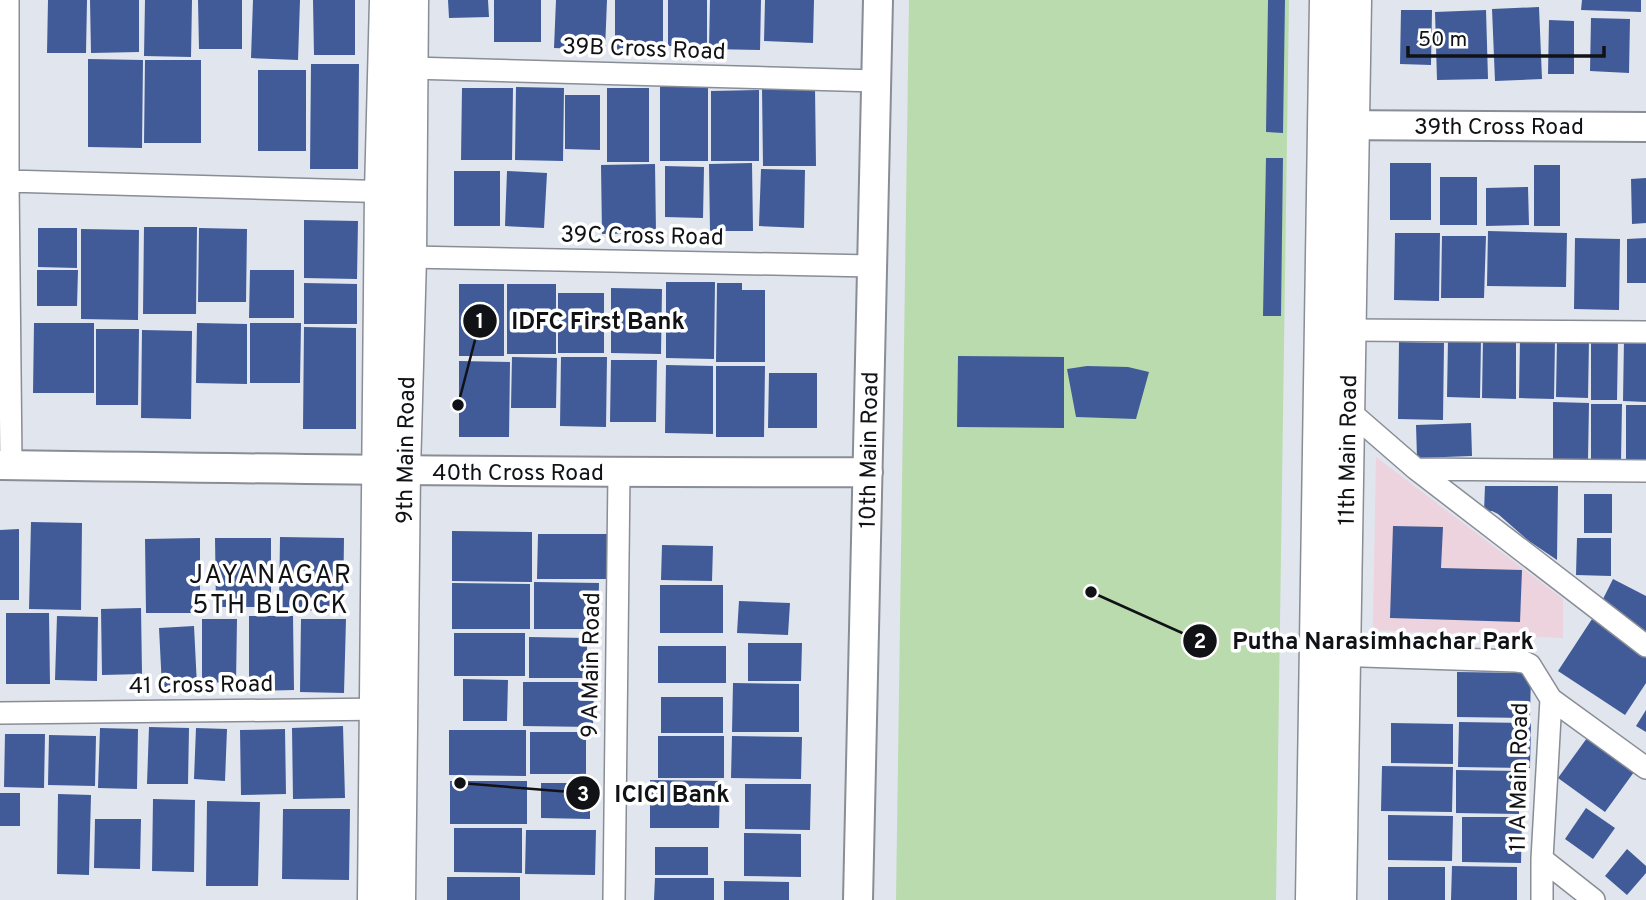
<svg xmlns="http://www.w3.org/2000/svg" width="1646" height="900" viewBox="0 0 1646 900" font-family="Overpass,sans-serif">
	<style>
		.commercial { fill: #ecd3dd }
		.green { fill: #badbae }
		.building { fill: #405b98 }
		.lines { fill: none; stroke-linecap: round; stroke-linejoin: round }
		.minor-casing { stroke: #898d95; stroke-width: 24 }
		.tertiary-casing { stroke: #898d95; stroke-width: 32 }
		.secondary-casing { stroke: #898d95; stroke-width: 35 }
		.minor { stroke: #fff; stroke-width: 21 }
		.tertiary { stroke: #fff; stroke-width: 28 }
		.secondary { stroke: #fff; stroke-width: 32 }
		.labels { text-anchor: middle; stroke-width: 7; stroke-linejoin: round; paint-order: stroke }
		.street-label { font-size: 23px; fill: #101215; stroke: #fff }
		.quarter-label { font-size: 26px; letter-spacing: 2px; fill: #101215; stroke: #fff }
		.leader { fill: none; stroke: #101215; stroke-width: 2.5 }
		.callout-dot { fill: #101215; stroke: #fff; stroke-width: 2.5 }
		.mark-label { font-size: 21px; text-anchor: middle; font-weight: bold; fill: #fff }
		.callout-label { font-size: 24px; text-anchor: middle; font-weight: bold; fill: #101215; stroke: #fff; stroke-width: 7; stroke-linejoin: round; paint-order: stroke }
	</style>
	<rect width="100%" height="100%" fill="#e0e5ee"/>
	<path class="commercial" d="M1376,457L1563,599V638L1373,630Z"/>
	<path class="green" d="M909,0H1289L1276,900H896Z"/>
	<path class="building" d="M48,0H87L86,53H47Z
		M90,0H139V52L91,53Z
		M145,0H192L191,57L144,56Z
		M198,0H242V49H199Z
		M253,0H300L298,60L251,58Z
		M313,0H355V55H314Z
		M448,0H488L489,17L449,18Z
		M494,0H541V42H494Z
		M556,0H607L605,50L554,48Z
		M615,0H663V52H615Z
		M668,0H707V46H668Z
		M710,0H761L760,50L709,49Z
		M765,0H814L813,43L764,41Z
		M1268,0H1285L1283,133L1266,132Z
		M1582,0H1641V12L1581,10Z
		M1539,7L1542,79L1495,81L1492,9Z
		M1401,10H1432L1431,65L1400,64Z
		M1486,10L1488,79L1437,80L1435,12Z
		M1591,18L1630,19L1629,73L1590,71Z
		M1549,20L1574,21V74H1548Z
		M88,59L143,60L142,148L88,147Z
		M145,60H201V143H144Z
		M311,64H359L358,169H310Z
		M258,70H306V151H258Z
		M516,87L564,88L563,161L515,160Z
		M660,87H708V161H660Z
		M462,88H513L512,160H461Z
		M607,88H649V162H607Z
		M762,88H815L816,166H763Z
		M759,90V161H711V91Z
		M565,95H600V150L565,149Z
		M1266,158H1283L1281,316H1263Z
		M752,163L753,231H710L709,164Z
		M1390,163H1431V220H1390Z
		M655,164L656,233L602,234L601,165Z
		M1534,165H1560V226H1534Z
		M665,166L704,167L703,218L665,217Z
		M761,169L805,170L804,228L759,226Z
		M454,171H500V226H454Z
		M507,171L547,173L544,228L505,226Z
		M1440,177H1477V225H1440Z
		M1646,178V223L1632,224L1631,179Z
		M1528,187L1529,225L1486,226V188Z
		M304,220L358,221L357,279L304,278Z
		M144,227H197L196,314H143Z
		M38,228H77V268L38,267Z
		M199,228L247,229L246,302H198Z
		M81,229L139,230L138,320L81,319Z
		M1488,231L1567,233L1566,287L1487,286Z
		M1395,233H1440L1439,301L1394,300Z
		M1442,236H1486L1484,298H1441Z
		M1575,238L1620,239L1619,310L1574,309Z
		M1646,238V283H1627V239Z
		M37,270H78L77,306H37Z
		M250,270H294V318H249Z
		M666,282H715L714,359L666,358Z
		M304,283L357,284V324H304Z
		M717,283H742V290H765V362H716Z
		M459,284H504V356H459Z
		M507,284H556V354H507Z
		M611,288L662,289L661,354L611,353Z
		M558,293H604V353H558Z
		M34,323H94V393H33Z
		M197,323L247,324V384L196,383Z
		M250,323H301L300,383H250Z
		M304,327L356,328V429H303Z
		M96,329H139L138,405H96Z
		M142,330L192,331L191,419L141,418Z
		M1483,338H1516V399L1482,398Z
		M1448,339H1481L1480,398L1447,397Z
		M1520,339H1555L1554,399L1519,398Z
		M1557,339L1589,340L1588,398L1556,397Z
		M1624,339L1646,340V402L1623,401Z
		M1591,340H1618L1617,400H1591Z
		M1399,342L1444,343L1443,420L1398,419Z
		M958,356L1064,357V428L957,427Z
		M512,357L557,358L556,408H511Z
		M561,357H607L606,427L560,426Z
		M611,360H657L656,422H610Z
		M459,361L510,362L509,437H459Z
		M666,365L713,366V434L665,433Z
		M716,366H765L764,437H716Z
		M1087,366L1128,367L1149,372L1136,419L1076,417L1067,369Z
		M769,373H817V428H768Z
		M1553,402L1589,403L1588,459H1553Z
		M1591,404H1622L1621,461H1591Z
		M1626,405H1646V460H1626Z
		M1471,423L1472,456L1417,458L1416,425Z
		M1485,486H1558L1557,560L1529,541L1498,514L1492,511L1484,512Z
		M1584,494H1612V533H1584Z
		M31,522L82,523L81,610L29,609Z
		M1393,526L1443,527L1441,568L1522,570L1520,622L1390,618Z
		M19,529V600H0V530Z
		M452,531L532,532V582L452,581Z
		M538,534H609V579H537Z
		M280,537L344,538L343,611L279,610Z
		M200,538V613H146L145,539Z
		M215,538H271V607H216Z
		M1577,538H1611V576L1576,575Z
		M662,545L713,546L712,581L661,580Z
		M1613,579L1646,596V633L1598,609Z
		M534,582L599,583L598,629H534Z
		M452,583L530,584V629H452Z
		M660,585H723V633H660Z
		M739,601L790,603L788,635L737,633Z
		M141,608L142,674L102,675L101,609Z
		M6,613H49L50,684H6Z
		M57,616L98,617L97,681L55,680Z
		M249,616H293L294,690L249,691Z
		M202,619H237L236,683L202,682Z
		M301,619H346L344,693L300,692Z
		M1592,619L1646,655V683L1625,715L1558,671Z
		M194,626L197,686L162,687L159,628Z
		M454,633H525V676H454Z
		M529,637L587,638V678H529Z
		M748,643H802L801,681H748Z
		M658,646H726V683H658Z
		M1457,672L1531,673L1530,718L1457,717Z
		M463,679L508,680L507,721H463Z
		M523,682H594L593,727L523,726Z
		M733,683L799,684V732H732Z
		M661,697H723V733H661Z
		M1646,710V732L1636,726Z
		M1459,722L1531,723L1530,768L1458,767Z
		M1391,723L1453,724V764L1391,763Z
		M343,726L345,798L293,799L292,728Z
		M149,727L189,728L188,784H147Z
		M100,728L138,729L137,789L98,788Z
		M196,728L227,729L225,781L194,779Z
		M285,729L286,794L241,795L240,730Z
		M449,730H526V776L449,775Z
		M530,732H586V774H530Z
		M5,734H45L44,788L4,787Z
		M49,735L96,736L95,786L48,785Z
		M658,736H724V778H658Z
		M732,736L802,737L801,779L731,778Z
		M1587,738L1634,772L1605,812L1558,778Z
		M1382,766L1453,767L1452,812L1381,811Z
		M1456,770L1519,771V814L1456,813Z
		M650,780L720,781L719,828H650Z
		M450,781H527V824H450Z
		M541,783H590V819L541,818Z
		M745,784H811L810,830L745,829Z
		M0,793H20V826H0Z
		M58,794L91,795L89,875L57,874Z
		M153,799L195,800L194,872L152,871Z
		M207,801L260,802L258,886H206Z
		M1586,808L1615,828L1593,859L1565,839Z
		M283,809H350L349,880L282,879Z
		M1388,815L1453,816L1452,861L1388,860Z
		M1462,817H1522L1521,863L1462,862Z
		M95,819H141L140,869L94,868Z
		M454,828H522V873L454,872Z
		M526,830H596L595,875L525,874Z
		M744,833L801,834V877L744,876Z
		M655,847H708V875H655Z
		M1627,849L1646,866V873L1627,895L1605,876Z
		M1452,866L1517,867V900H1451Z
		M1388,867H1445V900H1388Z
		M447,877H520V900H447Z
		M655,878H714V900H654Z
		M724,881L789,882V900H724Z"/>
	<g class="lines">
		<g class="minor-casing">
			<path id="minor" d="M8,0V181L11,465
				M411,68L876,81
				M8,181L394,192
				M410,257L872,266
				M1349,330L1646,332
				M1348,410L1416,469L1646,471
				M1416,469L1646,646
				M1332,655L1516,661L1524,662L1530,665L1551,699L1542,859V900
				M1551,699L1646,768
				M0,713L389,709
				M1542,859L1594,900
				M614,900L619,473"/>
		</g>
		<g class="tertiary-casing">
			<path id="tertiary" d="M1330,125L1646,127
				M0,465C289,469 578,473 868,472
				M858,900L878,0"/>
		</g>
		<g class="secondary-casing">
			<path id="secondary" d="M374,900L381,192L386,0
				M399,900L404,471L410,257L412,0
				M1312,900L1326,0
				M1340,900L1355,0"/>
		</g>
		<use href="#minor" class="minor"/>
		<use href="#tertiary" class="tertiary"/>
		<use href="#secondary" class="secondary"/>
	</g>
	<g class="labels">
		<g class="street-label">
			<text transform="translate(644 48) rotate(2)" y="8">39B Cross Road</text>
			<text x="1499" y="134">39th Cross Road</text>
			<text transform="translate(642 235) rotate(1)" y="8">39C Cross Road</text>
			<text transform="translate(405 450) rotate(-89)" y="8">9th Main Road</text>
			<text transform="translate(868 450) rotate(-89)" y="8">10th Main Road</text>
			<text transform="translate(1347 450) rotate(-89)" y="8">11th Main Road</text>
			<text x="518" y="480">40th Cross Road</text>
			<text transform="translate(590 665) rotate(-89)" y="8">9 A Main Road</text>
			<text transform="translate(201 684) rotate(-1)" y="8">41 Cross Road</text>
			<text transform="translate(1518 777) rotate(-89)" y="8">11 A Main Road</text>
		</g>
		<g class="quarter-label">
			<text x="271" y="583">JAYANAGAR<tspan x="271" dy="30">5TH BLOCK</tspan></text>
		</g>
	</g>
	<path class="leader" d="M458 405L480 321M1091 592L1200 641M460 783L583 793"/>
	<g class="callout-dot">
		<circle cx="458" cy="405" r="7"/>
		<circle cx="1091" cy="592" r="7"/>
		<circle cx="460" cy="783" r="7"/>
		<circle cx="480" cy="321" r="18"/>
		<circle cx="1200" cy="641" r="18"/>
		<circle cx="583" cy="793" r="18"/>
	</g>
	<g class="mark-label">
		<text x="480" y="328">1</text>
		<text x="1200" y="648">2</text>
		<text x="583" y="801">3</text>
	</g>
	<g class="callout-label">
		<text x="598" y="329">IDFC First Bank</text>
		<text x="1383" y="649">Putha Narasimhachar Park</text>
		<text x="672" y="802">ICICI Bank</text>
	</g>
	<path d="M1408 46v10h196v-10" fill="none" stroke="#101215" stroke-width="3.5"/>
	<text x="1418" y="46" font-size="21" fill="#101215" stroke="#ffffff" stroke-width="5" paint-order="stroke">50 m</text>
</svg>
